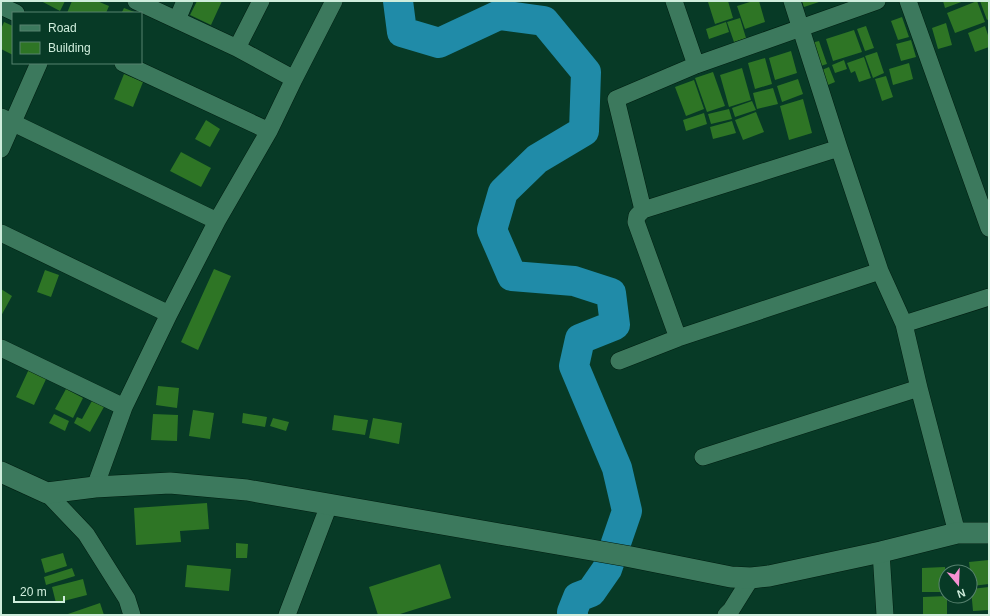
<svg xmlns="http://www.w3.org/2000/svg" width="990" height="616" viewBox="0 0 990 616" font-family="Helvetica,sans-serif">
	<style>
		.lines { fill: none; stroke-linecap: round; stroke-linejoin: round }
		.river { stroke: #208ba8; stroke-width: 30 }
		.building { fill: #2e7525 }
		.minor-casing { stroke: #001e11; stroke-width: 18 }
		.tertiary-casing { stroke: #001e11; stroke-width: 22 }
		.minor { stroke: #3c795d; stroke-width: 17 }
		.tertiary { stroke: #3c795d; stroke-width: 21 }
	</style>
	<rect width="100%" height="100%" fill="#073a26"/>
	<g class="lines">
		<path class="river" d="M398,1L402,32L439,43L499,15L544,21L586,72L584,131L537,159L503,192L492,230L512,276L574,281L611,293L615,325L580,339L574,366L617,468L627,511L607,569L591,592L578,597L572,612L573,615"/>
	</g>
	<path class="building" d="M41,1H65L60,11Z
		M72,1H97L109,6L106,13H67Z
		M197,1H222L211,25L190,15Z
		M712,1H728L733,18L715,24L708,2Z
		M753,1H759L765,22L745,29L737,6Z
		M802,1H822L804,7Z
		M943,1H964L945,8Z
		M977,1L985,22L955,33L947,13Z
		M980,1H989V19L987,20Z
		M124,8L137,13L122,12Z
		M902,17L909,37L898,40L891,21Z
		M740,18L746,38L734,42L727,22Z
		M4,22L13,26V55L1,49V29Z
		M726,22L729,32L709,39L706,29Z
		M946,23L952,45L938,49L932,28Z
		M866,26L874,48L865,51L857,29Z
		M985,26L989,38V47L975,52L968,33Z
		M854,30L862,52L833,61L826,39Z
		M911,40L916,57L901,61L896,44Z
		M819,41L827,64L814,68L807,44Z
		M791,51L797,73L775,80L769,58Z
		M877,52L884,73L873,78L865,56Z
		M864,57L871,78L859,82L855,71L851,73L847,63Z
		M765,58L772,84L755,89L748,63Z
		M844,60L847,69L835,73L832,65Z
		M909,63L913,79L893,85L889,69Z
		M829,67L835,82L823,87L817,72Z
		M742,68L751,100L729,107L720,75Z
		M713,72L725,106L707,112L695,78Z
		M124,74L143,82L133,107L114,99Z
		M886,76L893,97L882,101L875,79Z
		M798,79L803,94L782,102L777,86Z
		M694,80L704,109L686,116L675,87Z
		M773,88L778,104L757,109L753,93Z
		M803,99L812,133L789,140L780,106Z
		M752,101L756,110L735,117L732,108Z
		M729,109L732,119L711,124L708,114Z
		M756,112L764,132L743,140L735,120Z
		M704,113L707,124L686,131L683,120Z
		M206,120L220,129L210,147L195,139Z
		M732,121L736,133L713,139L710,127Z
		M181,152L211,168L201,187L170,171Z
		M214,269L231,276L198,350L181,342Z
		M45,270L59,275L51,297L37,292Z
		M1,289L12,296L1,316Z
		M29,369L47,377L34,405L16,397Z
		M158,386L179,388L177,408L156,405Z
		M66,389L83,398L73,418L55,409Z
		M93,399L105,405L90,432L74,423L77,417L82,419Z
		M193,410L214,413L210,439L189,436Z
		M243,413L267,417L265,427L242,423Z
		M54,414L69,421L65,431L49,423Z
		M153,414L178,415L177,441L151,440Z
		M334,415L368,420L365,435L332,430Z
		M273,418L289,422L286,431L270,426Z
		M373,418L402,423L399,444L369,438Z
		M207,503L209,529L180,531L181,542L136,545L134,508Z
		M236,543L248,544L247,558H236Z
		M63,553L67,566L45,573L41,559Z
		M989,560V584L972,586L969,562Z
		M440,564L451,598L397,615H378L369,587Z
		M187,565L231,569L229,591L185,587Z
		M945,567L946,592H922V568Z
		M72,568L75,576L46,585L44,577Z
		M83,579L87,595L56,603L52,587Z
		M989,587V610L973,611L971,589Z
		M947,596V615H923V597Z
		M100,603L104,615H65Z"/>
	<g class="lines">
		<g class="minor-casing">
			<path id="minor" d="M136,1L237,48L294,79
				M674,1L696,65
				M792,1L839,148L880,271L904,324L919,388L957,533
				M908,1L989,228
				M1,6L16,13
				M177,20L185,1
				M237,48L261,1
				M123,63L269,131
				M1,117L217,221
				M1,149L39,63
				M643,210L616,99L696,65L877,1
				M1,233L169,314
				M904,324L989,297
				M678,338L636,222L637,216L643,210L839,148
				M1,348L124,407
				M619,361L678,338L880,271
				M703,457L919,388
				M95,487L124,407L169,314L217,221L269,131L294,79L334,1
				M47,493L86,534L127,599L132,615
				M881,552L885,615
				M287,615L329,505
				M726,615L731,610L751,578"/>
		</g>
		<g class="tertiary-casing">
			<path id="tertiary" d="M1,472L47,493L95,487L170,483L247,490L626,556L731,577L751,578L769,576L881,552L957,533H989"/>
		</g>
		<use href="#minor" class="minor"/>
		<use href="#tertiary" class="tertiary"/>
	</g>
	<rect width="990" height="616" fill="none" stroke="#cfeddc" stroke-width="4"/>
	<rect x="12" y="12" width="130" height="52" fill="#073a26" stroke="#57826f"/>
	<rect x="20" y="25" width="20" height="6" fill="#3c795d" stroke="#57826f"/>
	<text x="48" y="32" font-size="12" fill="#cfeddc">Road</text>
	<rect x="20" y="42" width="20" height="12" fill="#2e7525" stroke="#57826f"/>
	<text x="48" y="52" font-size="12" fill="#cfeddc">Building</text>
	<g transform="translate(958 584) rotate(161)"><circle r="19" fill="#073a26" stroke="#57826f"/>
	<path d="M0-3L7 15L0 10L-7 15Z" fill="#f591d2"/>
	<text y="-6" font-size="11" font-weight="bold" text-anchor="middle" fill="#cfeddc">N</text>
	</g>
	<path d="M14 596v6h50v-6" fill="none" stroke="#cfeddc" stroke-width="2"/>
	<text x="20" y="596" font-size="12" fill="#cfeddc" stroke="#073a26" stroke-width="3" paint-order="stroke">20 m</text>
</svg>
